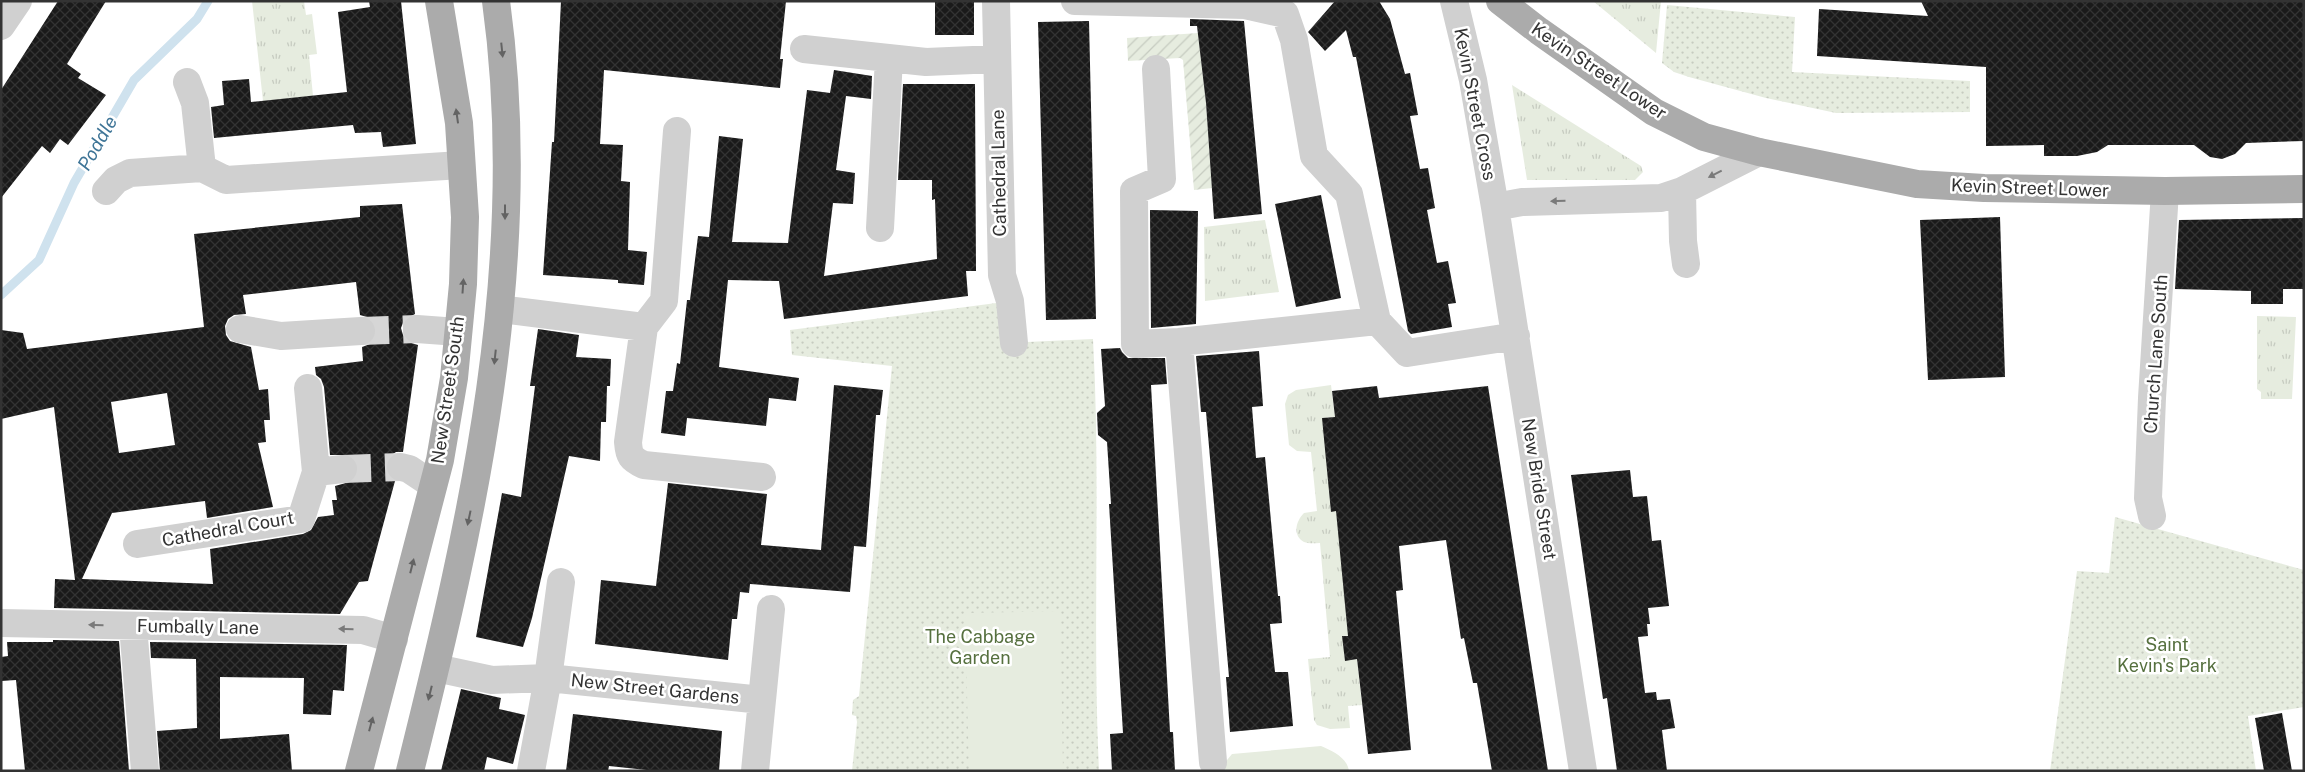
<svg xmlns="http://www.w3.org/2000/svg" width="2305" height="772" viewBox="0 0 2305 772" font-family="'Public Sans',sans-serif">
	<style>
		.grass { fill: url(#grass-tufts) }
		.park { fill: url(#park-dots) }
		.garden { fill: url(#garden-furrows) }
		.pitch { fill: #e6ecdf }
		.lines { fill: none; stroke-linecap: round; stroke-linejoin: round }
		.stream { stroke: #cfe2ee; stroke-width: 9 }
		.building { fill: url(#building-cross-hatch); fill-rule: evenodd }
		.minor-tunnel { stroke: #d6d6d6; stroke-width: 28; stroke-dasharray: 28 14; stroke-linecap: butt }
		.minor { stroke: #d0d0d0; stroke-width: 28 }
		.major { stroke: #ababab; stroke-width: 28 }
		.oneway { fill: #636363 }
		.oneway2 { fill: #7a7a7a }
		.labels { text-anchor: middle; stroke-width: 5; stroke-linejoin: round; paint-order: stroke }
		.street-label { font-size: 18px; fill: #333; stroke: #fff }
		.park-label { font-size: 18px; fill: #56703f; stroke: #fff }
		.water-label { font-size: 19px; font-style: italic; fill: #3f7597; stroke: #fff }
	</style>
	<defs>
		<pattern id="grass-tufts" width="24" height="20" patternUnits="userSpaceOnUse" patternTransform="scale(1.25)"><rect width="24" height="20" fill="#e6ecdf"/><path d="M3 7l-1-3M5 7V3M7 7l1-3M15 17l-1-3M17 17v-4M19 17l1-3" fill="none" stroke="#c6cbc0"/></pattern>
		<pattern id="park-dots" width="8" height="8" patternUnits="userSpaceOnUse" patternTransform="scale(1.25)"><rect width="8" height="8" fill="#e6ecdf"/><path d="M2 2h.1M6 6h.1" fill="none" stroke="#c6cbc0" stroke-width="1.8" stroke-linecap="round"/></pattern>
		<pattern id="garden-furrows" width="10" height="10" patternUnits="userSpaceOnUse" patternTransform="scale(1.25)"><rect width="10" height="10" fill="#e6ecdf"/><path d="M-1 1l2-2M0 10L10 0M9 11l2-2" fill="none" stroke="#c6cbc0"/></pattern>
		<pattern id="building-cross-hatch" width="8" height="8" patternUnits="userSpaceOnUse" patternTransform="scale(1.25)"><rect width="8" height="8" fill="#1a1a1a"/><path d="M0 0l8 8M0 8l8-8" fill="none" stroke="#333"/></pattern>
	</defs>
	<rect width="100%" height="100%" fill="#fff"/>
	<path class="grass" d="M252,1H304L306,15L312,14L317,54L309,55L313,96L263,101Z
		M1593,1H1661L1656,53Z
		M1512,85L1641,166L1643,172L1635,180H1527Z
		M1265,220L1279,292L1205,301L1204,227Z
		M2257,316L2296,317L2292,399H2261V392L2257,389Z
		M1331,385L1335,417L1323,418L1341,485L1329,487L1331,511H1343L1354,635L1343,636L1345,660L1357,659L1362,705L1348,706L1350,728L1330,729L1317,725L1314,720L1308,659L1330,657L1320,543C1315,543 1309,544 1304,542C1292,535 1296,521 1304,513L1317,511L1311,452L1297,451L1289,445L1285,404L1288,395L1296,390Z"/>
	<path class="park" d="M1667,5L1795,17L1792,72L1970,81V112L1836,113L1766,98L1689,77L1674,72L1662,63Z
		M1004,302L1006,343L1093,339C1101,483 1092,627 1099,771H852L857,722L856,716L852,715L853,700L859,696L892,366L792,355L790,330Z
		M2115,517L2304,570V707L2248,716L2256,771H2050L2077,571L2109,573Z"/>
	<path class="garden" d="M1198,33L1206,103L1212,188L1194,190L1183,60L1180,58L1128,61L1127,38Z"/>
	<path class="pitch" d="M1060,611L1063,771H969L965,613Z
		M1321,746C1332,751 1347,757 1349,771H1218L1232,754Z"/>
	<g class="lines">
		<path class="stream" d="M1,295L39,260L74,183L134,80L197,19L208,1"/>
	</g>
	<path class="building" d="M58,1H106L67,64L81,74L78,78L106,95L68,145L60,139L50,153L42,146L1,198V90Z
		M369,1H401L416,144L383,147L381,132L355,133L353,125L214,138L211,107L224,105L222,81L249,79L251,102L347,92L338,12L370,7Z
		M561,1H786L780,59H783L780,88L604,70L600,144L623,145L621,181L630,182L628,250L647,252L644,285L618,283V280L543,275L552,142H554Z
		M935,1H974V35H935Z
		M1335,1H1379L1390,19L1405,74L1410,73L1418,115L1410,116L1420,169L1428,168L1435,208L1427,210L1437,263L1448,261L1456,303L1448,304L1452,327L1411,334L1408,331L1356,57H1353L1346,30L1325,51L1308,32Z
		M1921,1H2304V141L2246,143L2235,154L2222,159L2210,157L2194,145H2108L2097,152L2077,156H2044V145L1986,146V67L1817,56L1819,9L1928,16Z
		M1190,19L1244,21L1262,214L1214,219L1206,103L1197,26H1190Z
		M1089,21L1096,319L1046,320L1038,22Z
		M834,70L872,76L871,99L846,96L836,170L855,173L853,204L833,203L824,276L937,259L935,199L932,200V180H898L903,84H975L976,271H966L968,296L784,319L779,281L728,280L719,367L799,378L796,401L769,398L766,426L687,418L685,436L661,433L666,391H673L677,363L680,364L687,300H690L698,236L709,237L719,136L743,139L732,242L788,243L807,90L838,94L830,93Z
		M1321,195L1341,298L1296,307L1275,204Z
		M402,204L415,314L404,320L401,328L403,335L408,342L418,345L403,452H396L390,456L386,463V472L395,481L368,581L359,582L340,614L54,608L55,579L75,580L54,407L1,419V330L23,333L27,349L204,327L194,234L360,217V206ZM356,282L360,315L367,317L374,322L376,330L375,337L370,344L362,347L363,361L315,367L316,375L321,379L324,387L330,455H349L355,459L358,467L357,475L353,481L335,486L337,500H332L334,515L318,517L311,530L303,534L210,549L213,584L82,579L112,513L205,501L207,518L273,507L258,443L266,442L264,420H270L268,389L259,390L251,347L230,341L226,335L225,326L228,319L234,315L246,314L243,295ZM167,393L175,445L119,453L111,402Z
		M1150,210L1198,211L1196,324L1151,328Z
		M2000,217L2005,377L1928,380L1920,220Z
		M2304,218V289H2283V304H2251V291L2175,289L2179,220Z
		M538,329L579,335L576,357L611,359L610,386H607L606,422H601L600,461L569,456L532,618L523,647L476,637L502,493L521,497L535,386H530Z
		M1120,348L1122,352L1128,358H1165L1167,384L1151,385L1170,732H1173L1175,771H1112L1110,734L1123,733L1109,504H1111L1107,442L1098,435L1097,413L1105,406L1101,349Z
		M1259,351L1263,406L1252,407L1256,458L1265,457L1278,596H1280L1282,623L1270,624L1275,672H1288L1293,726L1230,732L1226,677H1229L1206,412H1201L1196,356Z
		M834,385L883,390L880,415H876L866,547L854,546L850,592L750,584L749,593L740,592L737,619H732L728,660L595,644L601,580L656,586L668,483L767,494L761,545L821,550Z
		M1377,386L1379,398L1488,386L1548,771H1492L1477,683H1473L1464,638L1461,639L1446,540L1399,546L1403,590L1396,591L1411,750L1368,754L1357,659L1345,661L1342,636H1348L1336,511L1331,512L1322,418L1335,417L1332,391Z
		M1630,470L1633,497L1647,496L1652,541L1661,540L1669,606L1648,608L1650,624H1647L1648,636L1638,637L1645,693L1656,692L1657,700L1670,699L1675,728L1662,730L1667,771H1617L1607,698L1603,699L1571,475Z
		M53,640L119,641L129,771H25L16,680L1,681V657L8,656L7,642H53Z
		M150,642L347,645L344,691L333,690L331,715L303,714L304,678L220,677V739L289,734L292,771H160L157,731L197,728L196,659L151,658Z
		M461,689L501,698L499,709L525,715L513,764L487,757L484,771H441Z
		M2282,713L2292,771H2264L2255,718Z
		M573,714L722,731L719,771H656L609,766L608,771H566Z"/>
	<g class="lines">
		<path class="minor-tunnel" d="M361,331L417,329
			M343,469L401,467"/>
		<path class="minor" d="M996,1L1002,275L1010,301L1014,343
			M1075,1L1245,5L1285,14L1294,40L1314,156L1349,194L1377,321
			M1454,1L1473,80L1495,207L1583,771
			M1,26L18,1
			M804,49L926,62L997,59
			M1156,69L1162,179L1134,191L1135,344L1179,342L1377,321L1407,353L1516,336
			M187,82L195,103L202,168
			M677,131L664,301L644,327L628,442C629,456 631,459 644,465L762,477
			M106,191L116,180L130,173L202,168L226,180L461,165
			M1682,191L1683,241L1686,264
			M1495,207L1522,202L1661,198L1682,191L1759,152
			M880,228L889,58
			M500,309L644,327
			M240,329L281,336L361,331
			M417,329L458,332
			M1179,342L1213,762
			M401,467L409,469L433,485
			M316,472L343,469
			M2152,516L2148,498L2152,398L2165,191
			M137,544L301,519L316,472L308,388
			M1,623L363,630L394,639
			M133,626L145,771
			M436,668L492,680L548,678L762,700L771,609
			M531,771L548,678L561,582
			M755,771L762,700"/>
		<path class="major" d="M1500,1L1539,31L1654,112L1704,137L1759,152L1917,184L1984,188L2165,191L2304,189
			M359,771L440,460L454,378L463,284L465,217L459,123L439,1
			M410,771C473,519 532,262 496,1"/>
	</g>
	<defs><path id="oneway-solid" d="M-6-.8H1V-3.2L6.5 0L1 3.2V.8H-6Z" transform="scale(1.25)"/></defs>
	<g class="oneway">
		<use href="#oneway-solid" transform="translate(502 50) rotate(84)"/>
		<use href="#oneway-solid" transform="translate(457 116) rotate(-98)"/>
		<use href="#oneway-solid" transform="translate(505 212) rotate(90)"/>
		<use href="#oneway-solid" transform="translate(463 286) rotate(-86)"/>
		<use href="#oneway-solid" transform="translate(495 357) rotate(96)"/>
		<use href="#oneway-solid" transform="translate(469 518) rotate(102)"/>
		<use href="#oneway-solid" transform="translate(412 566) rotate(-76)"/>
		<use href="#oneway-solid" transform="translate(430 693) rotate(104)"/>
		<use href="#oneway-solid" transform="translate(371 724) rotate(-75)"/>
	</g>
	<g class="oneway2">
		<use href="#oneway-solid" transform="translate(1715 174) rotate(153)"/>
		<use href="#oneway-solid" transform="translate(1558 201) rotate(178)"/>
		<use href="#oneway-solid" transform="translate(96 625) rotate(-179)"/>
		<use href="#oneway-solid" transform="translate(346 629) rotate(-179)"/>
	</g>
	<g class="labels">
		<g class="street-label">
			<text transform="translate(1599 71) rotate(34)" y="6">Kevin Street Lower</text>
			<text transform="translate(1475 104) rotate(79)" y="6">Kevin Street Cross</text>
			<text transform="translate(999 173) rotate(-91)" y="6">Cathedral Lane</text>
			<text transform="translate(2030 188) rotate(2)" y="6">Kevin Street Lower</text>
			<text transform="translate(2156 354) rotate(-86)" y="6">Church Lane South</text>
			<text transform="translate(448 390) rotate(-82)" y="6">New Street South</text>
			<text transform="translate(1539 489) rotate(81)" y="6">New Bride Street</text>
			<text transform="translate(228 529) rotate(-10)" y="6">Cathedral Court</text>
			<text transform="translate(198 627) rotate(1)" y="6">Fumbally Lane</text>
			<text transform="translate(655 689) rotate(6)" y="6">New Street Gardens</text>
		</g>
		<g class="park-label">
			<text x="980" y="643">The Cabbage<tspan x="980" dy="21">Garden</tspan></text>
			<text x="2167" y="651">Saint<tspan x="2167" dy="21">Kevin's Park</tspan></text>
		</g>
		<g class="water-label">
			<text transform="translate(97 143) rotate(-60)" y="7">Poddle</text>
		</g>
	</g>
	<rect width="2305" height="772" fill="none" stroke="#333333" stroke-width="5"/>
</svg>
